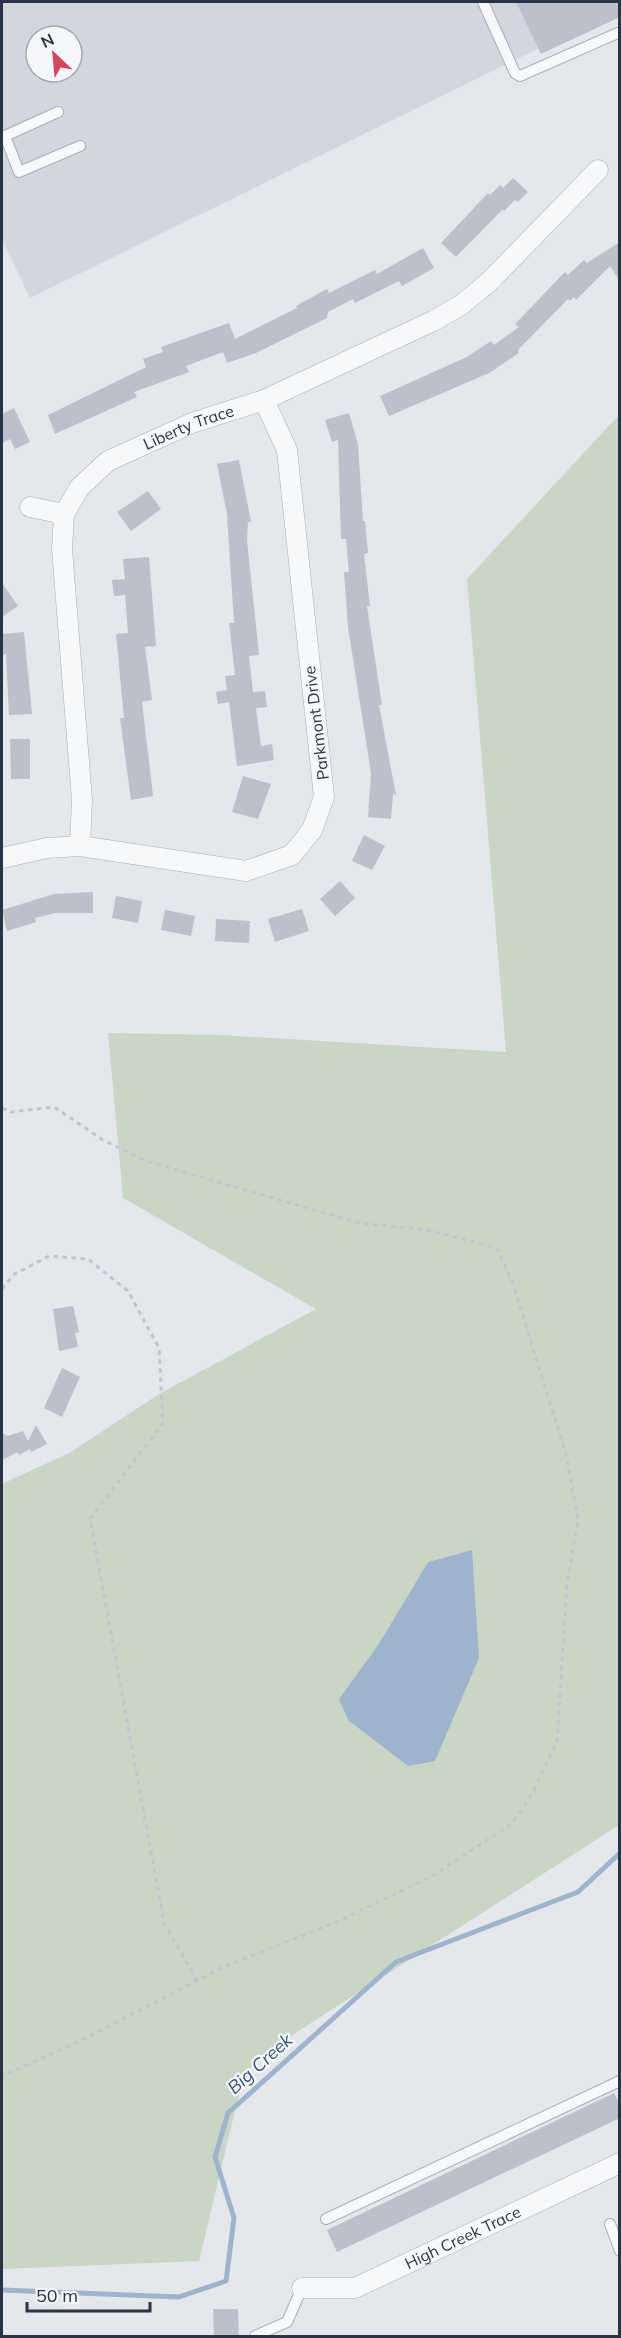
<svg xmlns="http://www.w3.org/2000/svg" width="621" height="2338" viewBox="0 0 621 2338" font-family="Mulish,sans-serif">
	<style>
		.built { fill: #d2d6de; fill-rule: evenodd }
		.green { fill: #c9d6c5; fill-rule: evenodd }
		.water { fill: #9fb4cc }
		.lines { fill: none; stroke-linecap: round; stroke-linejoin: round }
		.stream { stroke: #9fb4cc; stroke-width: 5 }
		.building { fill: #bbc0ca }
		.service-casing { stroke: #a9aeb7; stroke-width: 12 }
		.minor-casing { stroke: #a9aeb7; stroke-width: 21 }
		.path { stroke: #c2c5cb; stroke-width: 3; stroke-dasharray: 4.5 4.5; stroke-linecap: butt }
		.service { stroke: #f7f8fa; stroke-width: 10 }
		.minor { stroke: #f7f8fa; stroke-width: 20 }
		.labels { text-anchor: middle; stroke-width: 4.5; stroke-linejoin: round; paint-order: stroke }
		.street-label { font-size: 16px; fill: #2b3445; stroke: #f4f6f9 }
		.water-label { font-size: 18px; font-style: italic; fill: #34527a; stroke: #f4f6f9 }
	</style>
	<rect width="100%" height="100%" fill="#e4e7ec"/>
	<path class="built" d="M2,2H619V9L30,298L2,239ZM36,36H72V72H36Z"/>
	<path class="green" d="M619,415V1825L294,2034L244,2073L199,2261L2,2269V1484L71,1452L159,1394L316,1309L123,1198L108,1033L220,1035L506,1052L467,579ZM472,1550L339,1699L378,1645L428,1562Z"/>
	<path class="water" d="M472,1550L479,1658L435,1761L408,1766L348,1720L339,1699L378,1645L428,1562Z"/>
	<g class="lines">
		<path class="stream" d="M2,2290L179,2297L226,2281L234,2218L215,2157L228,2113L396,1962L578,1892L620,1853"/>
	</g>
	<path class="building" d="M516,2H620V17L541,54Z
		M513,178L528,192L518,202L515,200L504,211L503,209L456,257L441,243L488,193L490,195L500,185L503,188Z
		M620,242V281L610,266L576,300L574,297L570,301L568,299L518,350L519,353L489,373L389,416L380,396L467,357L491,341L494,345L519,327L515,324L565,272L568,275L584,260L587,263Z
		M423,248L434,268L402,286L399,281L355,303L353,299L328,312L327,318L256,353L227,363L223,352L186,366L189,372L134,392L137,397L55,434L48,415L146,367L143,359L163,352L161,347L229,323L235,339L297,308L296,306L327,289L329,293L375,270L377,274Z
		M14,408L30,442L15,449L10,439L2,443V414Z
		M349,413L358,444L363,521H365L368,553L364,554L370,606H367L382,705H379L396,795L393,794L391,819L368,817L371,773L348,627L344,572H349L346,539H341L338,440L332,442L325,420Z
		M239,460L251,522H248L247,540L259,655L249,656L253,692L265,691L267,707L256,708L261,746L272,744L274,760L237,766L229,702L218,704L216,692L227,690L225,676L235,675L229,623H234L227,514L217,464Z
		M148,491L161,509L131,531L117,512Z
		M149,557L156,646L145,647L152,700L142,702L153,796L131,800L120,718H124L116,634L128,633L125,595L114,596L112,580L125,579L123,559Z
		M2,583L18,606L2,617Z
		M24,632L32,714L9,715L6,654L2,655V634Z
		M10,739H30V779H11Z
		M243,776L271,784L258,819L232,812Z
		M364,835L385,846L372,870L352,861Z
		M340,881L355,898L335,916L320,899Z
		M93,892V913H55L35,918L36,922L7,931L2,910L54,894Z
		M116,896L142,901L138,923L112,918Z
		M302,909L309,931L275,942L268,919Z
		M165,910L195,916L191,936L161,930Z
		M216,919L250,921L249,943L215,941Z
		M73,1306L79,1332L75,1333L78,1347L59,1351L53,1309Z
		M62,1368L80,1377L62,1417L44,1408Z
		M36,1425L47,1444L31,1452L30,1449L19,1455L18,1452L2,1460V1433L8,1436L23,1431L28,1441Z
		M614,2093L620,2105V2118L337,2252L327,2230Z
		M213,2309H238L239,2337H214Z"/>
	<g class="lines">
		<g class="service-casing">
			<path id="service" d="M483,2L515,73L520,76L620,32
				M58,112L5,136L19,172L80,146
				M326,2219L620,2081
				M610,2224L620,2251
				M255,2336L287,2322L302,2288"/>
		</g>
		<g class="minor-casing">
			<g id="minor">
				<path d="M30,507L64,514"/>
				<path id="s1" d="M80,846L82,800L62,549L64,514L80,487L108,461L192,423L264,400L433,321L461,305L489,282L598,170"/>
				<path d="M2,858L47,848L80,846L246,871L292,855L312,830L324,797L287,450L264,400"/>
				<path id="s2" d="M302,2288H355L620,2163"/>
			</g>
		</g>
		<path class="path" d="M2,1108L11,1112L54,1107L103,1140L146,1161L359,1223L427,1230L497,1248L513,1284L566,1454L578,1519L567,1583L557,1742L532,1794L512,1824L432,1876L339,1921L221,1968L86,2038L2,2076
			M2,1289L13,1275L49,1256L88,1259L128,1291L159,1348L163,1423L90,1519L164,1923L197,1980"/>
		<use href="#service" class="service"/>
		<use href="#minor" class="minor"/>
	</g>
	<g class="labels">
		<g class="street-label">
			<text dy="6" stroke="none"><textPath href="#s1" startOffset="490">Liberty Trace</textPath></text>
			<text transform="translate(316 723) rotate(-97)" y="6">Parkmont Drive</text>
			<text dy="6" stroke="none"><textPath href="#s2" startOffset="172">High Creek Trace</textPath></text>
		</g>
		<g class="water-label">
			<text transform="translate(260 2064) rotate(-42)" y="6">Big Creek</text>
		</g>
	</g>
	<rect width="621" height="2338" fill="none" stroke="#2b3445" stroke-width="6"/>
	<g transform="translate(54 54) rotate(334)"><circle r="28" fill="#f4f6f9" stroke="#a4a8b1" stroke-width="1.5"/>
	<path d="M0-4.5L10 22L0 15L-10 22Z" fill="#d1495b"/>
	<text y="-9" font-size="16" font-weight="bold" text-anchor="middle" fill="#2b3445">N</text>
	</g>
	<path d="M27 2302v9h123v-9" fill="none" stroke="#2b3445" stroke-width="3"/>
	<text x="36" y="2302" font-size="18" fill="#2b3445" stroke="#f4f6f9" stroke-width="4.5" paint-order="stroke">50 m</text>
</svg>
